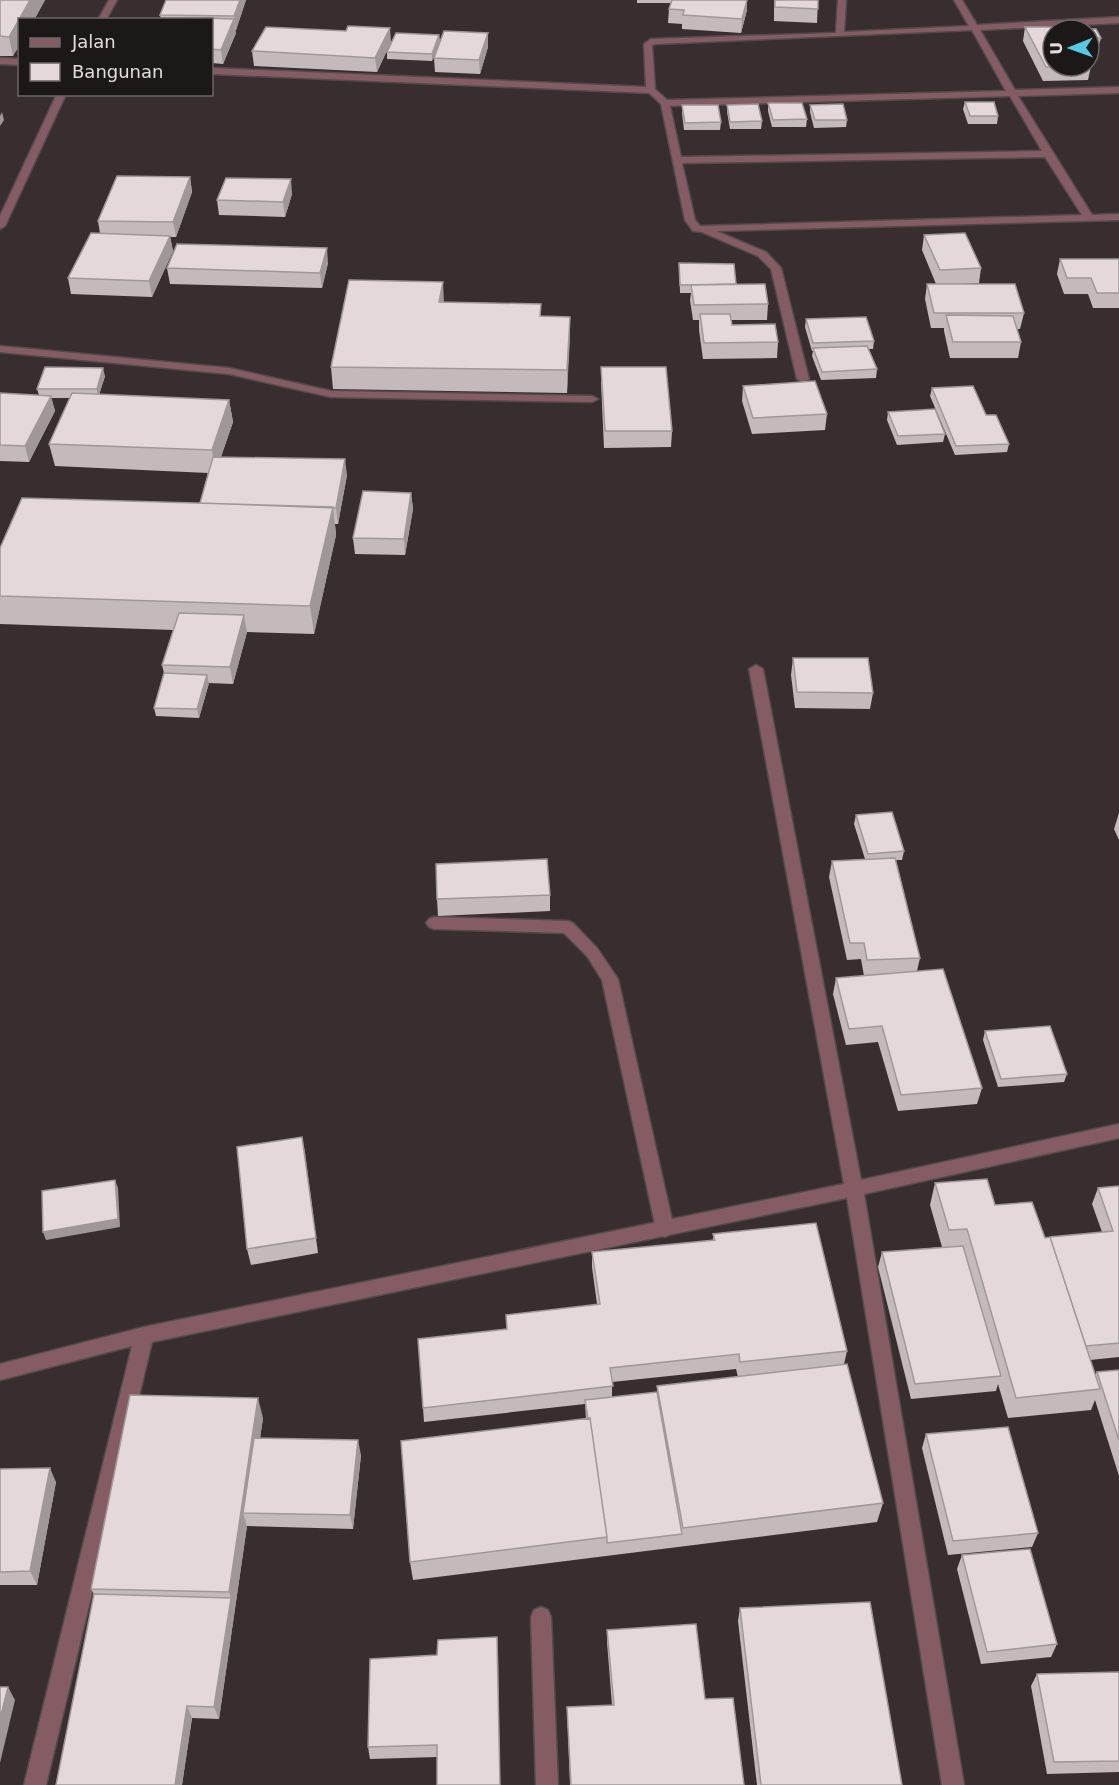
<svg xmlns="http://www.w3.org/2000/svg" width="1119" height="1785" viewBox="0 0 1119 1785" font-family="'DejaVu Sans',sans-serif">
	<style>
		.lines { fill: none; stroke-linecap: round; stroke-linejoin: round }
		.service-casing { stroke: #534a4c; stroke-width: 3 }
		.minor-casing { stroke: #534a4c; stroke-width: 3 }
		.tertiary-casing { stroke: #534a4c; stroke-width: 3 }
		.service { fill: #865c64; fill-rule: evenodd }
		.minor { fill: #865c64; fill-rule: evenodd }
		.tertiary { fill: #865c64; fill-rule: evenodd }
		.wall { fill: #c5babb; fill-rule: evenodd }
		.shaded-wall { fill: #a09799 }
		.building { fill: #e5d8da; stroke: #a09799; stroke-width: 1.5 }
	</style>
	<rect width="100%" height="100%" fill="#382e30"/>
	<g class="lines">
		<g class="service-casing">
			<path id="service" d="M434,917L568,921L573,923L597,948L618,979L674,1229L671,1234L665,1237L659,1234L656,1229L602,980L587,956L564,933L434,929L429,927L426,923L429,919Z"/>
		</g>
		<g class="minor-casing">
			<path id="minor" d="M838,0H846L844,32L969,26L954,0H962L977,25L1119,17V23L980,30L1015,90L1119,87V93L1018,96L1092,215L1119,214V220L716,231L766,252L781,268L809,379L803,382L797,379L771,269L758,256L702,232L693,231L685,220L661,104L649,93L212,74V68L646,87L644,44L651,39L836,33ZM972,30L1006,91L667,100L655,89L652,45L656,44ZM1010,96L1042,151L681,157L670,106ZM1045,157L1082,215L700,226L695,220L682,163Z
				M0,58L20,59V65L0,64Z
				M0,346L229,368L331,391L592,396L598,399L592,402L331,397L229,374L0,352Z
				M756,665L763,669L861,1180L1119,1124V1138L864,1194L964,1785H942L847,1198L152,1342L46,1785H24L132,1346L0,1380V1364L144,1327L844,1184L749,669Z
				M541,1607L548,1610L551,1617L558,1785H536L531,1617L534,1610Z"/>
		</g>
		<g class="tertiary-casing">
			<path id="tertiary" d="M109,0H117L106,20H98Z
				M57,94H66L5,226L0,229V216Z"/>
		</g>
		<use href="#service" class="service"/>
		<use href="#minor" class="minor"/>
		<use href="#tertiary" class="tertiary"/>
	</g>
	<path class="wall" d="M0,0H45L34,20H20L13,56H0Z
		M246,0L236,30H235L236,33L223,64L212,63V20H161L160,15Z
		M637,0H747V10L741,33L682,29V24L668,23L669,9L671,3H637Z
		M774,0H818L817,23L774,21Z
		M1084,26L1086,29H1096L1101,38L1099,45H1091L1090,48H1089V30H1059L1060,27Z
		M1025,27L1053,66H1091L1088,80L1043,81L1023,41Z
		M488,33V47L480,74L435,72L434,58Z
		M439,35L440,42L432,61L387,59V52Z
		M391,42L377,72L254,66L252,51Z
		M965,102L998,116L997,124H968L963,109Z
		M768,103L807,119L806,127H772L768,111Z
		M682,105L721,122L720,130H684L682,113Z
		M727,105L762,121L761,129H730L727,112Z
		M810,105L847,120L846,127L814,128L810,112Z
		M190,177L192,192L176,237H170L173,251L152,297L71,294L68,278L100,233L98,221Z
		M292,194L285,217L219,215L217,200Z
		M924,235L981,268L979,283L961,284L1024,313L1020,329H1017L1021,342L1018,358H950L944,331V328H931L925,299L927,284H936L922,250Z
		M1060,259H1119V308H1093L1088,294H1064L1057,274Z
		M328,263L322,288L170,284L167,268Z
		M679,263L736,284L768,304L767,320H731L732,325L778,342L777,358L703,359L699,330V320H693L690,300L691,293H680Z
		M444,302L541,304V316L570,317L567,393L333,389L331,367Z
		M806,319L874,341L873,349H869L877,369L876,378L821,380L812,356L813,351H812L805,327Z
		M601,367L672,431L671,447L604,448L601,383Z
		M105,376L99,395L229,400L233,422L221,457L347,475L338,524H335L336,535L314,634L247,632L233,684L209,683L199,718L156,716L154,708L164,673L162,665L173,630L0,624V548L200,503L208,473L55,466L49,444L70,398H51L55,411L29,462L0,461V393L39,395L37,389Z
		M743,386L827,414L825,430L752,434L742,401Z
		M932,388L986,415L1009,444L1007,452L955,455L930,396Z
		M888,412L945,434L943,442L897,445L887,420Z
		M411,493L413,509L405,555L355,554L353,538Z
		M793,658L873,693L870,709L795,708L791,675Z
		M1119,813V840L1114,829Z
		M856,815L904,851L902,860H896L920,958L917,971L982,1088L977,1104L898,1111L878,1042L846,1045L833,994L836,978L864,976L861,959L847,960L829,877L832,861L865,859L854,824Z
		M550,895V911L438,916L437,899Z
		M985,1031L1067,1074L1064,1082L998,1087L983,1040Z
		M302,1137L318,1253L251,1265L247,1249Z
		M935,1183L995,1205L1045,1238L1102,1232L1092,1204L1098,1188L1119,1186V1357L1090,1360L1095,1375L1097,1372L1119,1370V1476L1095,1400L1091,1410L1008,1418L998,1384L996,1391L911,1399L878,1267L882,1252L942,1247L930,1205Z
		M713,1234L847,1351L844,1364L883,1503L877,1522L413,1580L410,1562L586,1419L585,1404L424,1422L423,1408L507,1330L597,1304L592,1267V1252L713,1240ZM736,1369L738,1377L657,1386V1392L612,1397V1382Z
		M263,1418L260,1438L361,1455L353,1529L247,1526L219,1719L192,1718L182,1785H56L94,1594L91,1589Z
		M926,1434L1038,1533L1032,1547L948,1555L922,1448Z
		M0,1469L56,1482L37,1585H0Z
		M962,1555L1057,1644L1051,1657L981,1664L957,1569Z
		M740,1608L902,1785H757L738,1621Z
		M607,1630L705,1699L744,1785H570L567,1707L612,1705L607,1642Z
		M498,1650L437,1757L370,1759L368,1747L437,1655Z
		M1119,1672V1772L1047,1774L1031,1686L1037,1674Z"/>
	<path class="shaded-wall" d="M30,0H45L34,20H20V45L13,56L9,37Z
		M240,0H246L236,30L234,16Z
		M747,0V10L741,33L742,19Z
		M234,19L236,33L223,64L221,50Z
		M390,28L391,42L377,72L375,58Z
		M488,33V47L480,74L479,60Z
		M439,35L440,42L432,61V54Z
		M2,112L4,120L0,126V116Z
		M190,177L192,192L176,237L173,222Z
		M291,179L292,194L285,217L283,202Z
		M170,236L173,251L152,297L149,281Z
		M327,248L328,263L322,288L320,273Z
		M443,282L444,303L439,302Z
		M570,317V339L567,393V370Z
		M103,368L105,376L98,398L97,389Z
		M51,396L55,411L29,462L25,446Z
		M229,400L233,422L215,473L212,450Z
		M345,459L347,475L338,524L336,508Z
		M411,493L413,509L405,555L404,539Z
		M333,507L336,535L314,634L310,606Z
		M244,615L247,632L233,684L230,667Z
		M207,675L209,683L199,718L197,709Z
		M302,1137L305,1152L318,1253L316,1238Z
		M115,1180L118,1188L120,1227L46,1240L43,1232Z
		M258,1398L263,1418L249,1513H243L247,1526L219,1719L214,1707L231,1598L229,1592Z
		M358,1440L361,1455L353,1529L350,1515Z
		M50,1468L56,1482L37,1585L30,1571Z
		M497,1637L498,1650L500,1785Z
		M8,1687L15,1700L0,1763V1719Z
		M187,1706L192,1718L182,1785H175Z"/>
	<path class="building" d="M0,0H30L9,37L0,36Z
		M166,0H240L234,16L160,15Z
		M672,0H747L742,19L683,15L684,10L669,9Z
		M775,0H818V9L775,7Z
		M202,18L234,19L221,50L212,49V20H201Z
		M348,26L390,28L375,58L252,51L266,27L346,31Z
		M1084,26L1086,29H1096L1101,38H1091L1092,41H1089V30H1061L1060,27Z
		M1025,27H1052L1054,30L1053,66H1089L1046,67Z
		M444,31L488,33L479,60L434,58Z
		M396,33L439,35L432,54L387,52Z
		M965,102H994L998,116H970Z
		M768,103H802L807,119L773,120Z
		M758,104L762,121L730,122L727,105Z
		M843,104L847,120H815L810,105Z
		M682,105H718L721,122L685,123Z
		M117,176L190,177L173,222L98,221Z
		M226,178L291,179L283,202L217,200Z
		M91,233L170,236L149,281L68,278Z
		M965,233L981,268L940,270L924,235Z
		M177,244L327,248L320,273L167,268Z
		M1060,259H1119V293H1097L1091,278H1067Z
		M679,263L734,264L736,284L680,285Z
		M349,280L443,282L439,302L541,304L540,316L570,317L567,370L331,367Z
		M765,284L768,304L694,305L691,285Z
		M927,284H1015L1024,313H934Z
		M700,314H730L732,325L775,324L778,342L704,343Z
		M946,315L1013,316L1021,342H953Z
		M866,317L874,341L813,343L806,319Z
		M867,346L877,369L822,372L813,348Z
		M45,367L103,368L97,389H37Z
		M601,367H666L672,431H605Z
		M815,381L827,414L753,418L743,386Z
		M973,386L986,415H996L1009,444L956,446L932,388Z
		M0,393L51,396L25,446L0,445Z
		M72,393L229,400L212,450L49,444Z
		M935,409L945,434L898,436L888,412Z
		M213,457L345,459L336,508L200,503Z
		M363,491L411,493L404,539L353,538Z
		M22,498L333,507L310,606L0,596V548Z
		M179,613L244,615L230,667L162,665Z
		M793,658H868L873,693L797,692Z
		M164,673L207,675L197,709L154,708Z
		M892,812L904,851L868,854L856,815Z
		M895,858L920,958L867,960L864,943H850L832,861Z
		M547,859L550,895L437,899L436,864Z
		M943,969L982,1088L901,1095L882,1026L849,1029L836,978Z
		M1050,1026L1067,1074L1001,1079L985,1031Z
		M302,1137L316,1238L247,1249L237,1147Z
		M987,1179L995,1205L1032,1202L1045,1238L1050,1237L1100,1389L1016,1398L967,1229L949,1230L935,1183Z
		M115,1180L118,1219L43,1232L42,1191Z
		M1119,1186V1343L1086,1346L1050,1237L1113,1231L1098,1188Z
		M816,1223L847,1351L740,1362L739,1354L610,1368L613,1386L423,1408L418,1339L507,1329L506,1315L600,1304L592,1252L715,1240L713,1234Z
		M963,1246L1001,1376L915,1384L882,1252Z
		M847,1364L883,1503L683,1528L657,1386Z
		M1119,1370V1440L1097,1372Z
		M657,1392L682,1534L607,1543V1537L590,1418L588,1419L585,1400Z
		M130,1395L258,1398L229,1592L91,1589Z
		M590,1418L607,1537L410,1562L401,1441Z
		M1008,1427L1038,1533L953,1541L926,1434Z
		M254,1438L358,1440L350,1515L243,1513Z
		M50,1468L30,1571L0,1572V1469Z
		M1030,1549L1057,1644L987,1652L962,1555Z
		M94,1594L231,1598L214,1707L187,1706L175,1785H56Z
		M870,1602L902,1785H761L740,1608Z
		M696,1624L705,1699L733,1698L744,1785H571L567,1707L614,1705L607,1630Z
		M497,1637L500,1785H437V1745L368,1747L370,1659L437,1655L438,1640Z
		M1119,1672V1761L1054,1762L1037,1674Z
		M0,1687H8L0,1719Z"/>
	<rect x="18" y="18" width="195" height="78" fill="#1c1818" stroke="#6b6667" stroke-width="1.5"/>
	<rect x="30" y="38" width="30" height="9" fill="#865c64" stroke="#6b6667" stroke-width="1.5"/>
	<text x="72" y="48" font-size="18" fill="#e2dcdd">Jalan</text>
	<rect x="30" y="63" width="30" height="18" fill="#e5d8da" stroke="#6b6667" stroke-width="1.5"/>
	<text x="72" y="78" font-size="18" fill="#e2dcdd">Bangunan</text>
	<g transform="translate(1071 48) rotate(269)"><circle r="28" fill="#1c1818" stroke="#6b6667" stroke-width="1.5"/>
	<path d="M0-4.5L10 22L0 15L-10 22Z" fill="#59c8e5"/>
	<text y="-9" font-size="16" font-weight="bold" text-anchor="middle" fill="#e2dcdd">U</text>
	</g>
</svg>
